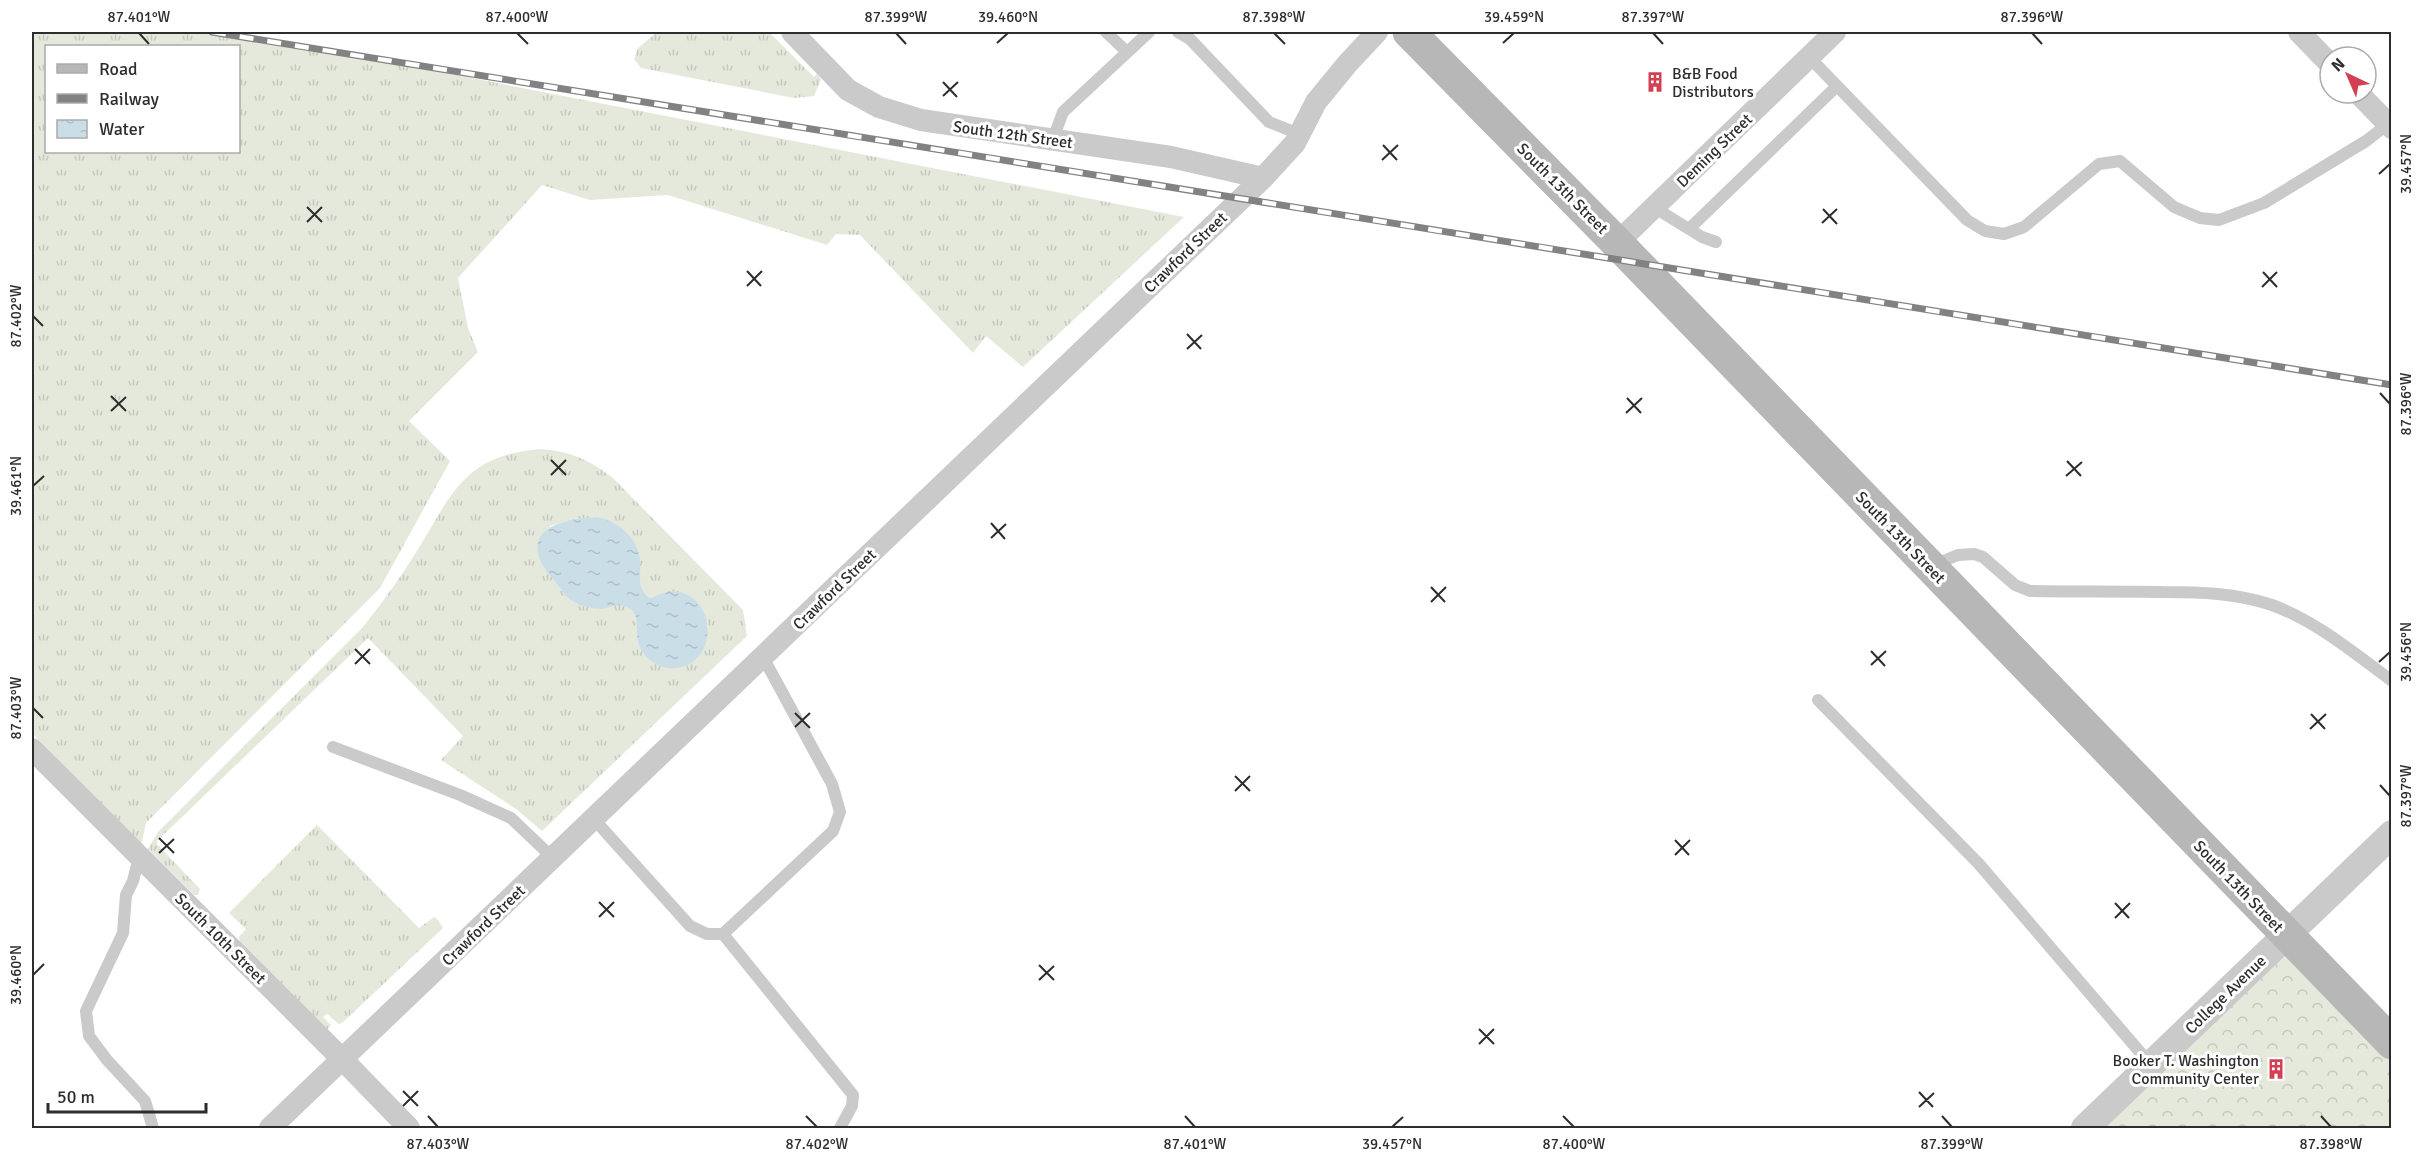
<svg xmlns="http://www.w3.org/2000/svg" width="2423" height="1160" viewBox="0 0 2423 1160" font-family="Signika,sans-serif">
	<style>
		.grass { fill: url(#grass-tufts); fill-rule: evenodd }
		.forest { fill: url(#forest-crowns) }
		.water { fill: url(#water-ripples) }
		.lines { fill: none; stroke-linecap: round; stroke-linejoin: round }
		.service { stroke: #cacaca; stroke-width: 12 }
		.minor { stroke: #cacaca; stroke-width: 22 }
		.tertiary { stroke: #cacaca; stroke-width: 28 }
		.secondary { stroke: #b7b7b7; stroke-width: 33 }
		.rail-casing { stroke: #828282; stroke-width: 7 }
		.rail { stroke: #fff; stroke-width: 4.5; stroke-dasharray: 14; stroke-linecap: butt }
		.ticks { fill: none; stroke: #2d2d2d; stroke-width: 2 }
		.labels { text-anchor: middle; stroke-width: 6; stroke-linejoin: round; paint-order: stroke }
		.poi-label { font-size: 16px; fill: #2d2d2d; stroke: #fff; text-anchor: start }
		.street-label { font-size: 16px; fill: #2d2d2d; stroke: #fff }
		.neatline { fill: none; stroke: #2d2d2d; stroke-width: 2 }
		.ticks-label { font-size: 15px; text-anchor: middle; fill: #2d2d2d }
	</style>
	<defs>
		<pattern id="grass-tufts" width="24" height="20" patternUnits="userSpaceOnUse" patternTransform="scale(1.5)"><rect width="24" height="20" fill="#e4e9dc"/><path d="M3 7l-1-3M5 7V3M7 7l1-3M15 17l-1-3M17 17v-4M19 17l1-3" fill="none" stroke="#c4c8bd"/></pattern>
		<pattern id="forest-crowns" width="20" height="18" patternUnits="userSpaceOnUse" patternTransform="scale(1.5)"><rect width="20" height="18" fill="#e4e9dc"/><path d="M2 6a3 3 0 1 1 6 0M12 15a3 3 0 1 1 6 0" fill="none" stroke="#c4c8bd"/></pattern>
		<pattern id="water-ripples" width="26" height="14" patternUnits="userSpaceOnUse" patternTransform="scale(1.5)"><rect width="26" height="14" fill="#cadee8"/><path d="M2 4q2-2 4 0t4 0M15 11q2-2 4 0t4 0" fill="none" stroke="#aebfc7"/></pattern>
	</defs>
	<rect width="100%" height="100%" fill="#fff"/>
	<path class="grass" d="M32,32H235L1184,217L1023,367L986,336L973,353L860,235L836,234L827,245L668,195L590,200L542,185L458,278L468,328L478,352L409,421L450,461L380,588L146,823L141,846L32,733ZM46,46H238V152H46Z
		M657,32H769L814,77L817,74L821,79L814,96L794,98L641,68L634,59L638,48Z
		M540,449C570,451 590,460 613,478L743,610L747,636L542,831L516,809L441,760L463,736L368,638L157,841V844L200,889L198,895H194L148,849L158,832L362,628C381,604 399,580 415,554C452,495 462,456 540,449ZM596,517L640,561C639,576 637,588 650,598L662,595L699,604L708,627L655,663C649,659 642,653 639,646C634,634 642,616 629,607C619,602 611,607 602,608C594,609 586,607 579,604C550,592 553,552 550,526L570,520Z
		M317,825L419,928L434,917L438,920L443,928L342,1023L339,1024L327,1014L323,1017L331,1025L326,1031L240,943L239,937L246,929L229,913Z"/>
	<path class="forest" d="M2287,935L2391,1044V1128H2085Z"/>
	<path class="water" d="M596,517C617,520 637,537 640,559C642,574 635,587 650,598C660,595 669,589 680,592C710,599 717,643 694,661C676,675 650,668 640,648C633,635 643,614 627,607C617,602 610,608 601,609C592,609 582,606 574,602C565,597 560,587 553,579C515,534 554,519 596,517Z"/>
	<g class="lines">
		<path class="service" d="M1106,32L1127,52
			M1178,32L1190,39L1269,122L1299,134
			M1809,57L1967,220L1985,231L2004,234L2024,227L2099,164L2120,161L2174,207L2200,218L2219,220L2264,203L2366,141L2388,124
			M1053,139L1063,112L1149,32
			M1655,208L1702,237L1716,242
			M1689,229L1837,86
			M1933,565L1958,555L1974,554L1983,557L2015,585L2030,591C2074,592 2119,591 2163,592C2200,592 2236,593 2272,605C2316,621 2354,653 2392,681
			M1818,700L1979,864L2151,1065
			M333,747L460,795L511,818L553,858
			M593,818L690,926L707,934H723L833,831L840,812L832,784L763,657
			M139,857L133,881L126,895L123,933L86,1011L89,1036L107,1060L145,1101L153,1128
			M723,934L853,1095L852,1106L840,1128"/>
		<path class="minor" d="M792,32L848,90L879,107L921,120L1171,157L1263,178
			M2299,32L2330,64
			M2358,93L2392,128
			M1617,243L1835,32
			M32,749L342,1059L409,1128
			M270,1128L1263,178L1295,143L1316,102L1348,63L1377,32"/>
		<path class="tertiary" d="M2085,1128L2392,834"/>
		<path class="secondary" d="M1409,32L1617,243L2392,1043"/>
		<g class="rail-casing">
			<path id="rail" d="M212,32L2392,385"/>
		</g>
		<use href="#rail" class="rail"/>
	</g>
	<path class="ticks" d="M139,33L149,44M517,33L528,44M896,33L906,44M1274,33L1285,44M1653,33L1663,44M2032,33L2042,44M997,43L1008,33M1503,43L1514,33M943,82L957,97M943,96L958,82M1383,145L1397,160M1382,160L1398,145M2379,174L2390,164M307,207L322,222M1823,209L1837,224M307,222L322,207M1822,223L1837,209M747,271L761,286M2263,272L2277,287M747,286L762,271M2262,287L2277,272M33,316L43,326M1187,334L1201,349M1187,349L1202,335M2380,393L2390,404M111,396L126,411M1627,398L1641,413M111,411L126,397M1626,413L1642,398M551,460L566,475M2067,461L2081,476M551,475L566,460M2066,476L2082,462M33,486L44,476M991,523L1005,539M991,538L1006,524M1431,587L1445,602M1431,602L1446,587M355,649L370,664M1871,651L1885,666M2379,662L2390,652M355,664L370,649M1871,665L1886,651M33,708L43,718M795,713L810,728M2311,714L2325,729M795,727L810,713M2310,729L2326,714M1235,776L1250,791M2380,785L2390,796M1235,791L1250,776M159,838L174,853M1675,840L1689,855M159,853L174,839M1675,855L1690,840M599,902L614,917M2115,903L2129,918M599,917L614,902M2115,918L2130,903M1039,965L1054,980M33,975L44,964M1039,980L1054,966M1479,1029L1494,1044M1479,1044L1494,1029M403,1091L418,1106M1919,1092L1933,1107M403,1106L418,1091M1919,1107L1934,1093M428,1116L438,1127M806,1116L817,1127M1185,1116L1195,1127M1563,1116L1574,1127M1942,1116L1952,1127M2321,1116L2331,1127M1392,1127L1403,1117"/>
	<defs>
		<g id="building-bare" transform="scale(1.62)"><path d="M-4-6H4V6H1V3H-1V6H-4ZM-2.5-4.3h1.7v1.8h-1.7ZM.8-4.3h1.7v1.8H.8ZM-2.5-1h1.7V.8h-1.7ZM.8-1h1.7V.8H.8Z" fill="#d34053" stroke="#fff" stroke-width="2.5" paint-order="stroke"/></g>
	</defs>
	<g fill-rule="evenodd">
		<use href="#building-bare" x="1655" y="82"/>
		<use href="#building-bare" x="2276" y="1069"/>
	</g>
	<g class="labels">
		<g class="poi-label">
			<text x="1672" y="79">B&amp;B Food<tspan x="1672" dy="18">Distributors</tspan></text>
			<text x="2259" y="1066" text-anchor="end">Booker T. Washington<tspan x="2259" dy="18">Community Center</tspan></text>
		</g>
		<g class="street-label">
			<text transform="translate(1013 134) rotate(8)" y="6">South 12th Street</text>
			<text transform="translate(1714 150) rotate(-44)" y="6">Deming Street</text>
			<text transform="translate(1563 188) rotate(45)" y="6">South 13th Street</text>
			<text transform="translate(1185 252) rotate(-44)" y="6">Crawford Street</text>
			<text transform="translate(1901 537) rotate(46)" y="6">South 13th Street</text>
			<text transform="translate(834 589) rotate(-44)" y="6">Crawford Street</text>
			<text transform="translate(2239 886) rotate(46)" y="6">South 13th Street</text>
			<text transform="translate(483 925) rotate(-44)" y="6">Crawford Street</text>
			<text transform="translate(221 938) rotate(45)" y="6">South 10th Street</text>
			<text transform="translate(2225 994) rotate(-44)" y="6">College Avenue</text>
		</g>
	</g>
	<rect width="2423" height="1160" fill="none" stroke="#ffffff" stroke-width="66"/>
	<rect x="45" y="45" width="195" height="108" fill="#ffffff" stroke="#ababab" stroke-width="1.5"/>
	<rect x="57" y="64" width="30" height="9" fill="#b7b7b7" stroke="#ababab" stroke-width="1.5"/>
	<text x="99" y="75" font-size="18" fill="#2d2d2d">Road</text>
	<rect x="57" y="94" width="30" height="9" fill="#828282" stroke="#ababab" stroke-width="1.5"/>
	<text x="99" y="105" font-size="18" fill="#2d2d2d">Railway</text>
	<rect x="57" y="120" width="30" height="18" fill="url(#water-ripples)" stroke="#ababab" stroke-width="1.5"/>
	<text x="99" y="135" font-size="18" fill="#2d2d2d">Water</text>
	<g transform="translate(2348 75) rotate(316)"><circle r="28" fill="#ffffff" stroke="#ababab" stroke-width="1.5"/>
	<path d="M0-4.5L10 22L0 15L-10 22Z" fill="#d34053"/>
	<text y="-9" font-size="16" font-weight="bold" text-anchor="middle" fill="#2d2d2d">N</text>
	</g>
	<path d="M48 1103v9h158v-9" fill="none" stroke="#2d2d2d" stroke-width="3"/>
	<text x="57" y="1103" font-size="18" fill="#2d2d2d" stroke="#ffffff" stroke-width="4.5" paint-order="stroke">50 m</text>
	<rect x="33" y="33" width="2357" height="1094" class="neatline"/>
	<g class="ticks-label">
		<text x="139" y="22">87.401°W</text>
		<text x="517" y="22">87.400°W</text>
		<text x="896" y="22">87.399°W</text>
		<text x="1008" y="22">39.460°N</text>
		<text x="1274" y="22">87.398°W</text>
		<text x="1514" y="22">39.459°N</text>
		<text x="1653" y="22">87.397°W</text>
		<text x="2032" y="22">87.396°W</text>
		<text transform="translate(2406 164) rotate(-90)" y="5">39.457°N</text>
		<text transform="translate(16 316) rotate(-90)" y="5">87.402°W</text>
		<text transform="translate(2406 404) rotate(-90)" y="5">87.396°W</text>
		<text transform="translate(16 486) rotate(-90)" y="5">39.461°N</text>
		<text transform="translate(2406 652) rotate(-90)" y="5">39.456°N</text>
		<text transform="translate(16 708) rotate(-90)" y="5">87.403°W</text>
		<text transform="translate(2406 796) rotate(-90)" y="5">87.397°W</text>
		<text transform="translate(16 975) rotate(-90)" y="5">39.460°N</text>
		<text x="438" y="1149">87.403°W</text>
		<text x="817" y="1149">87.402°W</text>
		<text x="1195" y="1149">87.401°W</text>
		<text x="1392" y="1149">39.457°N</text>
		<text x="1574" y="1149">87.400°W</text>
		<text x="1952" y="1149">87.399°W</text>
		<text x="2331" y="1149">87.398°W</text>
	</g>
</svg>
